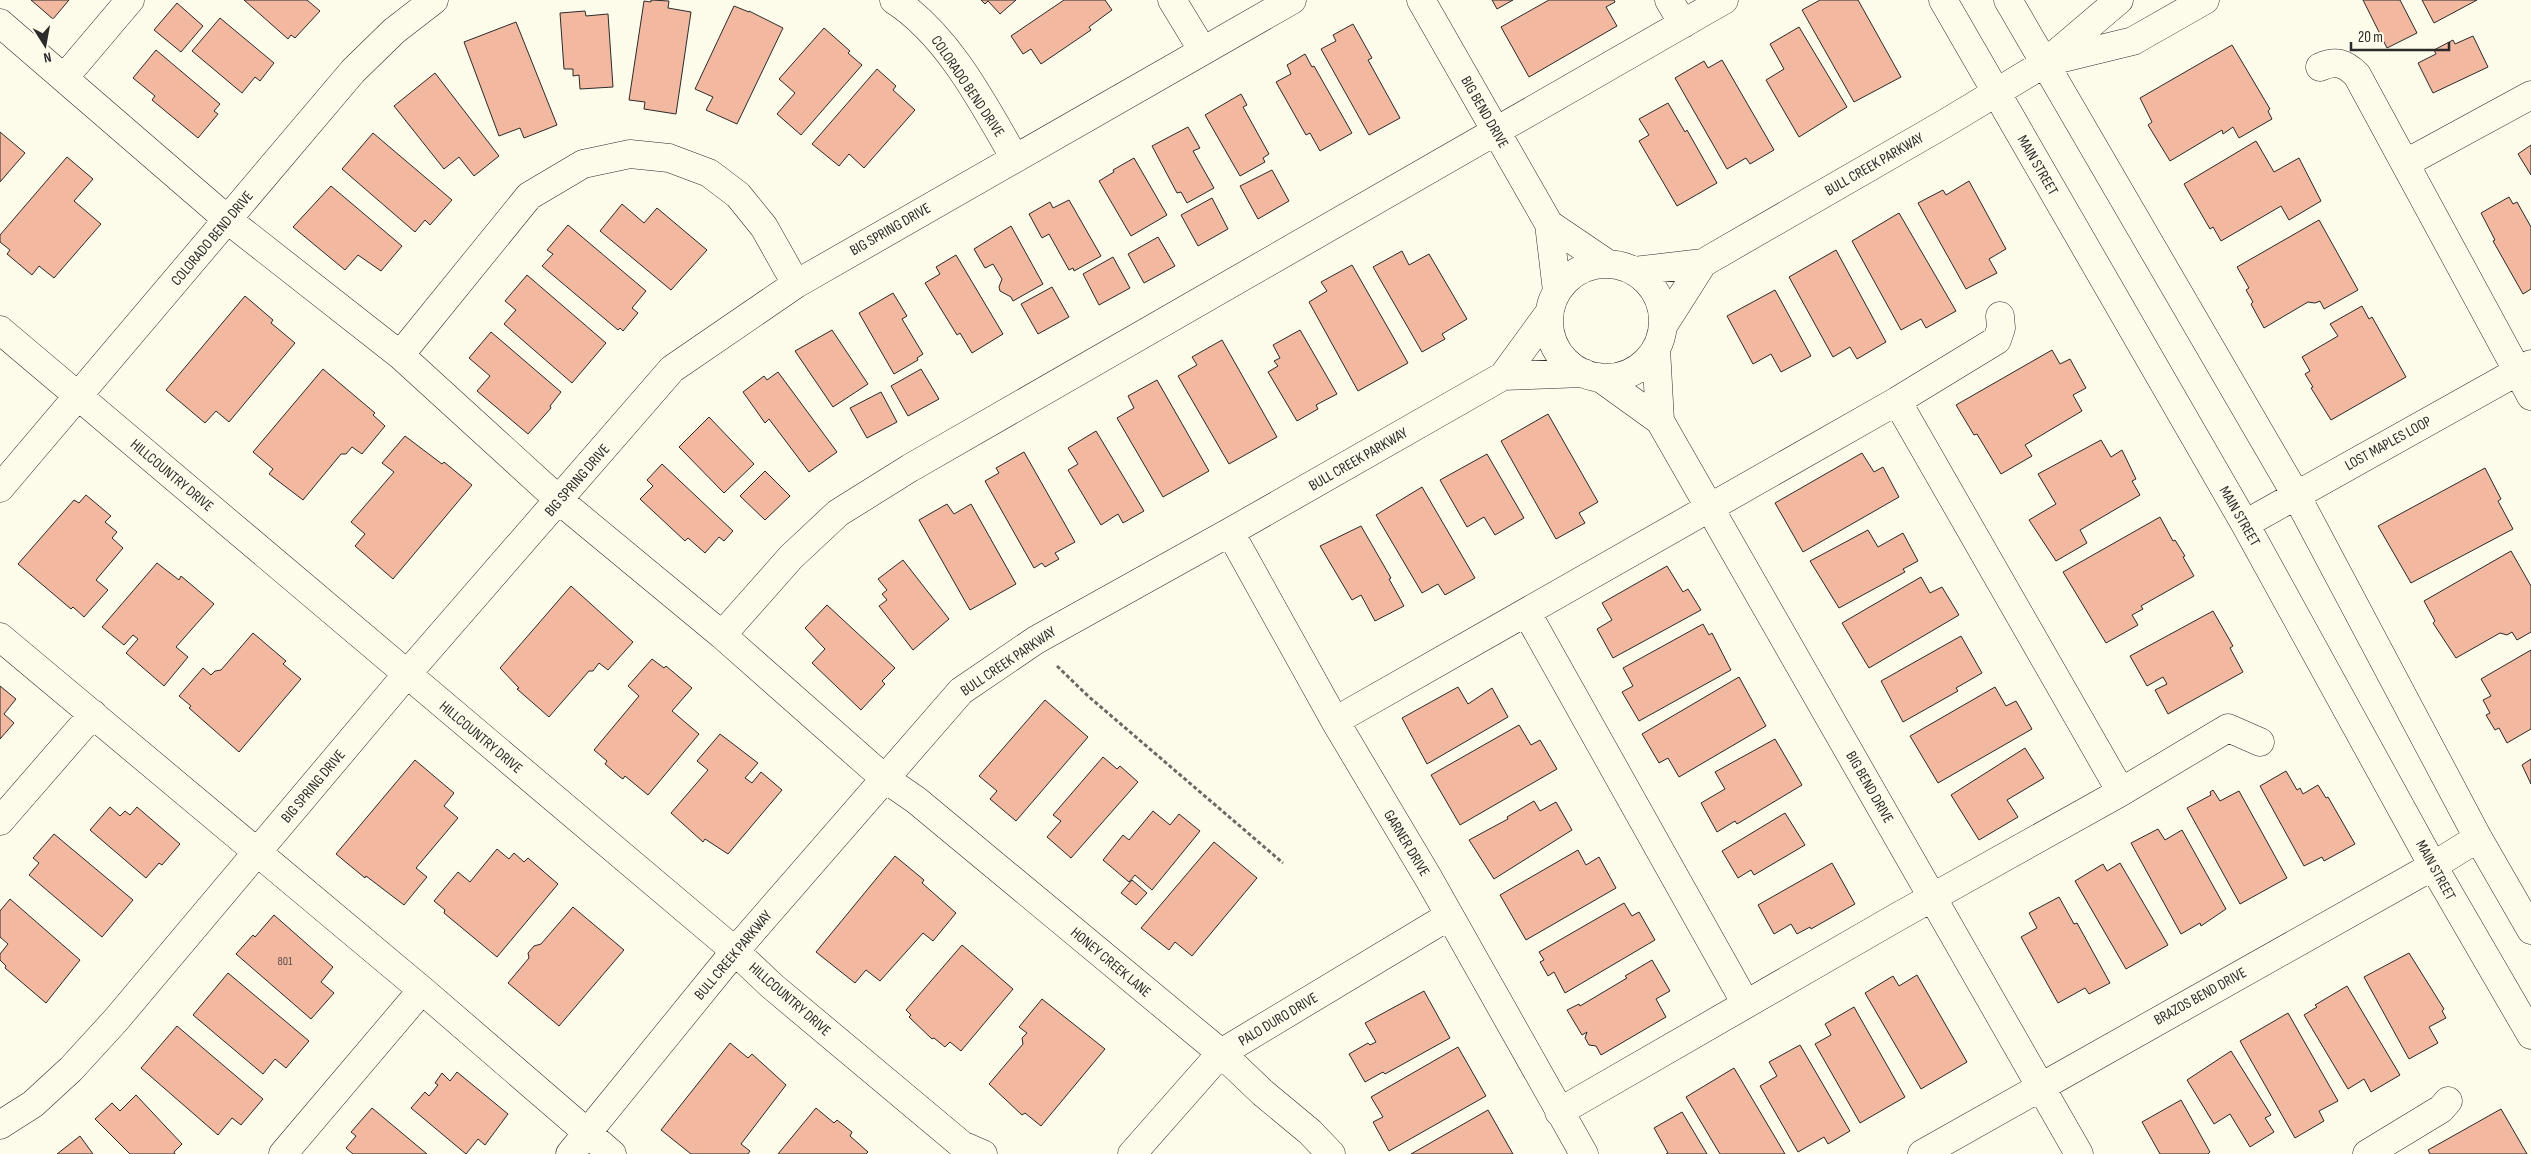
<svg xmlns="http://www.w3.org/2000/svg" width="2531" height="1154" viewBox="0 0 2531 1154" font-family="'Sofia Sans Condensed',sans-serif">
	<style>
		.building { fill: #f2b8a0; stroke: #2b2b2b }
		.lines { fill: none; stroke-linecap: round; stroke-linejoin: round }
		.minor-casing { stroke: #2b2b2b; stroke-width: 29 }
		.path { stroke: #6a6964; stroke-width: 3; stroke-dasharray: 4 2.5; stroke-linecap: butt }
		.minor { stroke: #fdfbea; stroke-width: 28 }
		.labels { text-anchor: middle; stroke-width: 4; stroke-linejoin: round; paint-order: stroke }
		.number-label { font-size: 12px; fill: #5d4e48 }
		.street-label { font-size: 15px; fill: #2b2b2b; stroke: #fdfbea }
	</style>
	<rect width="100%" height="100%" fill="#fdfbea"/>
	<path class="building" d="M31,0H69L53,19Z
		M244,0H307L320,11L295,38L291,35L288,39Z
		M651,0L669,1L668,8L691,12L676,114L644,109L645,102L629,100L644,1L651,2Z
		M981,0H1016L1000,14L988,1L985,4Z
		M1064,0H1105L1112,10L1089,27L1091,30L1041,64L1031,49L1023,54L1011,36Z
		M1492,0H1513L1497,9Z
		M1549,0H1614L1615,2L1606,7L1617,26L1529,77L1501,27Z
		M1820,0H1858L1901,77L1854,102L1802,10Z
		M2363,0H2400L2417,33L2387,48Z
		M2422,0H2477L2434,23Z
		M177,3L203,26L181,52L154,30Z
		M734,6L749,12V11L783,28L737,124L706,110L713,97L695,89Z
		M585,11L586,16L608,14L613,87L580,89L579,75L573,76V69H564L560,13Z
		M220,18L274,63L260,81L255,77L242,93L192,51Z
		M516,22L557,125L524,138L520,128L499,136L464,42Z
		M1353,24L1372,58L1368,60L1400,118L1369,135L1321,49L1336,41L1333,35Z
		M1799,27L1847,107L1799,137L1766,80L1784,69L1770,44Z
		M824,28L850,51L848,53L862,65L801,135L777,114L795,93L779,79Z
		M2473,36L2488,67L2433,93L2418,63L2436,54L2434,50L2453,40L2455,44Z
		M2232,45L2270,109L2268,111L2272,119L2239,138L2233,127L2223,134L2222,130L2170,161L2148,125L2152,122L2140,98Z
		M156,50L220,104L214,111L218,114L198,138L152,100L155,96L133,78Z
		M1305,54L1312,67L1314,66L1352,133L1320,151L1310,133L1306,135L1276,82L1291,74L1287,65Z
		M1722,60L1774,150L1750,164L1746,158L1727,169L1675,78L1704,61L1708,68Z
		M877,69L896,86L893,90L915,110L864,168L849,154L839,166L812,144Z
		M435,73L499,156L474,176L459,157L444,169L394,106Z
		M1241,94L1247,105L1243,107L1269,154L1263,158L1265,162L1240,176L1205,115Z
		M1668,103L1685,132L1687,130L1717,183L1677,206L1639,141L1649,135L1639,119Z
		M1188,127L1200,148L1193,151L1214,188L1187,203L1181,192L1177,193L1152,146Z
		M0,132L25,153L0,182Z
		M373,133L452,200L430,225L425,220L415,232L342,169Z
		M2256,141L2274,172L2299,158L2321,201L2289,220L2281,206L2221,241L2213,227L2210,229L2184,184Z
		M2531,145V175L2518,154Z
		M67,157L93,179L74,201L101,224L54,278L39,266L32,275L7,254L10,250L0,242V235Z
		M1134,158L1167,215L1131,236L1099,181L1114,172L1113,170Z
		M1272,170L1289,201L1258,219L1240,186Z
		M1969,181L2006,249L1989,259L1997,273L1966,289L1918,203L1943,190L1946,195Z
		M331,186L402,246L381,271L358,255L345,270L293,227Z
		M2509,197L2513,204L2517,202L2531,227V289L2523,294L2493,241L2495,240L2481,213Z
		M1212,198L1228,229L1198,246L1181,215Z
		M1069,200L1101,256L1074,271L1073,268L1069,270L1049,234L1042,238L1029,214L1050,202L1053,208Z
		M622,204L644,223L657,208L707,250L671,290L600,231Z
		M1899,213L1956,311L1926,328L1921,319L1901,330L1852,241Z
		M2319,220L2358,290L2324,309L2320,301L2315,303L2308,302L2264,328L2251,304L2253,302L2246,290L2249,288L2237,267Z
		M568,225L646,291L632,308L638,313L623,331L620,328L618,330L542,266L553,254L547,250Z
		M1011,226L1043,284L1013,301L1011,297L1000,291L999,287L1002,279L993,264L985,268L974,249Z
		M1158,237L1175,266L1144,283L1128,254Z
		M1836,250L1886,342L1857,359L1850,347L1833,357L1789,277Z
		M1402,251L1409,265L1429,254L1467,319L1442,334L1445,339L1422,352L1373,267Z
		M956,255L1003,334L972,353L960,333L957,335L925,283L940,274L936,267Z
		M1113,257L1130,288L1099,305L1083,274Z
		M1352,265L1408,363L1358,391L1309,302L1327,291L1321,282Z
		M527,275L606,343L572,383L504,324L516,310L505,301Z
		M1052,287L1069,317L1038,334L1021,304Z
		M1775,290L1811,356L1781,372L1771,354L1753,364L1727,316Z
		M893,293L907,316L902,319L923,354L917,358L918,360L894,374L859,313Z
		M245,296L273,320L271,323L295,343L229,422L216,411L205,423L166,390Z
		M2362,306L2369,319L2372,317L2406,377L2331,420L2311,388L2313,387L2305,374L2310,371L2302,357L2338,336L2330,324Z
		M832,330L868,384L833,407L795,351Z
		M1300,330L1337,394L1316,405L1318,409L1297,421L1268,372L1278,366L1274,361L1280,358L1273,345Z
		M491,332L561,392L550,406L551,408L528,434L477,391L490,376L469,358Z
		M1222,340L1277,437L1229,464L1178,376L1197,365L1192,357Z
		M2052,350L2060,364L2070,359L2086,388L2073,395L2082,411L2025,445L2032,456L2001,474L1977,434L1974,435L1956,405Z
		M323,369L375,413L373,415L385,426L362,454L352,447L346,454H341L303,500L269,474L273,469L253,452Z
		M921,369L939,399L908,416L891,386Z
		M778,372L837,452L809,472L769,419L765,423L743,392L764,376L767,380Z
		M1157,380L1209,471L1163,497L1117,418L1134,408L1128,396Z
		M881,392L897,422L867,438L850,408Z
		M1548,414L1598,502L1579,513L1585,523L1556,539L1501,441Z
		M709,417L754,464L724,493L679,447Z
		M1096,431L1144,511L1123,523L1118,514L1101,525L1068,470L1078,464L1068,448Z
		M405,436L442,464L444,462L472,485L393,579L355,546L365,534L351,522L394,472L382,463Z
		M2101,440L2111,457L2122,450L2136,479L2132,481L2140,495L2080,530L2087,543L2056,561L2029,520L2056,504L2038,474Z
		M1024,452L1075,542L1055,553L1059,559L1045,567L1042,563L1034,568L985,481L999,473L996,468Z
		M1862,453L1874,472L1883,467L1899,497L1803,552L1775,503Z
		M1487,454L1524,518L1495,535L1484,517L1467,527L1440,480Z
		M662,464L733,531L724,541L719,537L705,553L688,538L685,541L640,499L653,486L647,480Z
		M2485,468L2501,499L2498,501L2513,529L2411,583L2378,526Z
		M765,471L790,496L765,520L740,496Z
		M1422,487L1475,578L1445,595L1438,584L1422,593L1376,515Z
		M86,495L111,516L105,522L117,532L112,538L123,548L96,580L108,590L84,617L73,607L71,609L18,564L74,500L79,503Z
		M947,504L954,514L971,504L1016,584L970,610L919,520Z
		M2160,517L2173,541L2175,540L2185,556L2183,557L2194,576L2141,606L2143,609L2132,615L2138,625L2106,643L2063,572Z
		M1361,526L1391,578L1389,579L1404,606L1375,621L1361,595L1352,600L1320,546Z
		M1868,530L1878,547L1903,533L1918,561L1903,569L1905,572L1839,608L1810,561Z
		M2511,551L2531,586V632L2517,640L2512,632L2507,635L2500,633L2456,658L2433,623L2435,621L2424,601Z
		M903,560L949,619L913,650L879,606L887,600L882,594L887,590L878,579Z
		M157,563L179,580L181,576L214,604L176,647L188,657L164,686L126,653L138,639L133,635L124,645L102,627Z
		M1667,566L1683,592L1688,589L1701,610L1613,658L1597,629L1612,620L1602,603Z
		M1921,577L1930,593L1942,587L1959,615L1869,668L1842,623Z
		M571,586L633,642L608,670L599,663L593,671H589L549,717L517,689L519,688L500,668Z
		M827,605L895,668L882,681L885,684L861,710L812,663L825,649L805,628Z
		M2213,611L2233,646L2230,648L2243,672L2168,714L2155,690L2167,684L2163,677L2147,686L2130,656Z
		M1703,624L1709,635L1712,633L1731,670L1639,721L1622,692L1633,686L1623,668Z
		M253,633L286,661L283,664L301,679L239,752L189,708L191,706L179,696L203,668L211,675L215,671L221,670Z
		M1961,636L1982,673L1956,688L1958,691L1903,722L1881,681Z
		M2531,650V729L2507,743L2499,728L2495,730L2486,715L2490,713L2483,700L2491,696L2481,679Z
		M652,659L664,668L666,666L692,688L672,711L699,734L648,795L625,776L623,779L620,777L605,764L607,761L594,750L639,696L628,686Z
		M1739,677L1766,726L1679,777L1668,758L1659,763L1642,734Z
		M0,686L16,699L4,714L14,723L0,739Z
		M1458,687L1468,704L1492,688L1508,717L1427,764L1402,718Z
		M1995,687L2006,706L2016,701L2032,729L1938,783L1910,736Z
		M1045,700L1088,737L1016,821L990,799L997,791L979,776Z
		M1519,725L1531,745L1540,740L1557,769L1460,825L1431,775Z
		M720,734L758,763L745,778L752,783L761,772L782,790L728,854L705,839L703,842L671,813L708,770L697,761Z
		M1775,739L1802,785L1737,824L1735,821L1717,832L1701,803L1725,789L1715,772Z
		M2025,748L2044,778L2007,800L2018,817L1979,840L1951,795Z
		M1103,757L1117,769L1120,766L1138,782L1071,858L1047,837L1061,821L1053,815Z
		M2531,759V784L2522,765Z
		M415,760L454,793L444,806L458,818L416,868L427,877L404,905L366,876L365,878L336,854Z
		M2286,771L2297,790L2300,788L2303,794L2318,785L2326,798L2328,797L2355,844L2324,861L2322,857L2304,866L2260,786Z
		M2213,790L2220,801L2239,791L2287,878L2240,904L2187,808L2211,795L2210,792Z
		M1534,801L1540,811L1556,802L1572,830L1494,879L1469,840L1508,819L1507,817Z
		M110,807L120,816L125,811L130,815L137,807L180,844L162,865L159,863L146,878L90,830Z
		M1153,811L1170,825L1179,814L1200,831L1152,890L1135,875L1129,882L1103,860L1123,835L1129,840Z
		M1785,813L1805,845L1754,875L1751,870L1738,878L1722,851Z
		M2158,829L2165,840L2182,830L2226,909L2201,926L2200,923L2181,934L2131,843Z
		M54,834L133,900L102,937L29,875L39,863L33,858Z
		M1214,842L1257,878L1192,956L1175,942L1169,950L1141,928Z
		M497,849L509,859L514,853L524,862L528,858L558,884L497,957L444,913L445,910L434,901L458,872L470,882Z
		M1578,850L1586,865L1599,857L1616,888L1526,940L1500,895Z
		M895,856L924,880L922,883L956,913L933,941L923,933L880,981L866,970L855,983L816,952Z
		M1832,863L1855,904L1811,929L1810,927L1797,934L1791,924L1774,934L1758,905Z
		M2120,863L2168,945L2126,969L2075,881L2103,864L2107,871Z
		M1132,880L1147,893L1136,905L1121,893Z
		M2059,897L2074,924L2077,923L2110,983L2089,994L2085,988L2058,1003L2021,937L2037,928L2029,913Z
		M10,899L80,960L46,1003L5,968L6,966L0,960V954L8,944L0,937V911Z
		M1624,903L1632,916L1639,912L1655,940L1565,993L1554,972L1548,976L1540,962L1544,960L1539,952Z
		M573,907L624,950L559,1026L508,983L529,958L528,953L534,946L541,944Z
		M274,915L333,967L321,982L334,993L311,1019L236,954L253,935L255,937Z
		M962,945L1013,989L961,1051L950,1042L945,1047L934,1038L932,1039L909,1017L911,1015L906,1010Z
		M2409,953L2444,1009L2442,1011L2446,1018L2429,1027L2438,1043L2409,1059L2364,977Z
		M1652,960L1670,991L1656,999L1666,1017L1601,1055L1596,1046L1589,1045L1585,1038L1587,1032L1582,1035L1567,1010L1579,1004L1580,1006L1627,978L1625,976Z
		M228,973L309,1041L286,1068L275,1059L263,1074L193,1015Z
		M1917,975L1967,1062L1921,1089L1865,993L1893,976L1899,986Z
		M2347,986L2400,1075L2371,1092L2364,1079L2348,1089L2304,1015L2317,1007L2315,1005Z
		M1424,991L1450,1038L1385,1074L1383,1072L1365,1082L1349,1054L1368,1043L1370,1045L1376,1042L1365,1023Z
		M1042,999L1105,1049L1041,1126L1025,1113L1022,1115L989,1084L1023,1044L1022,1038L1027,1033L1019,1027Z
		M1854,1007L1905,1097L1860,1123L1815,1044L1831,1035L1825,1024Z
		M2288,1013L2338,1101L2319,1111L2324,1121L2295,1138L2240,1041Z
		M177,1026L263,1099L241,1125L232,1118L218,1135L141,1068Z
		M730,1043L748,1058L752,1054L786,1085L741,1144L750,1151L748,1154H691L661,1130Z
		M1800,1045L1850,1131L1828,1144L1824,1137L1798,1152L1760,1086L1777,1076L1769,1062Z
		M1458,1047L1486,1096L1389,1151L1373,1122L1383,1117L1371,1097Z
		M2231,1051L2271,1115L2265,1118L2274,1132L2250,1147L2230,1114L2214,1124L2187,1080Z
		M1734,1068L1785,1154H1720L1686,1097Z
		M457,1072L508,1114L485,1145L478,1139L466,1154L411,1108L425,1092L429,1096L438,1085L435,1083L442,1073L450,1081Z
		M136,1095L182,1144L174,1152L175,1154H130L95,1119L112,1103L120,1111Z
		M2181,1100L2210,1152L2208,1154H2160L2142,1122Z
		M372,1108L427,1154H353L346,1148L356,1136L351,1132Z
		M816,1108L834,1123L837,1120L852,1132L850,1136L868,1152L866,1154H778Z
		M2501,1109L2527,1154H2430L2428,1150Z
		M1488,1110L1513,1154H1411Z
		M1682,1112L1707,1154H1666L1668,1153L1654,1128Z
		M80,1136L93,1154H57Z"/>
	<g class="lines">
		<g class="minor-casing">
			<path id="minor" d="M894,0C948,35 983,103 1014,157
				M1172,0L1203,51
				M1421,0L1549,224L1557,291
				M1669,0L1683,24
				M1943,0L2245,524L2433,866L2531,1035
				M2008,0L2296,495L2478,838L2531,930
				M0,23L228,220L400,355L560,501L722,635L884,778L916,800L1221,1053L1263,1093L1310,1132L1331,1154
				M2051,61L2133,41L2205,0
				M2320,67C2336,60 2345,63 2357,75L2531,396
				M64,78L130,0
				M2406,163L2531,95
				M1549,224L1608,264
				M1549 321a57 57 0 1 1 114 0a57 57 0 1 1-114 0Z
				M1634,271L1703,263L1944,124L2045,63L2119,0
				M1663,326L1703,263
				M0,330L735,951L772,986L962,1145L983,1154
				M1656,348L1660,421
				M400,355L529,196L583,164L630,154L669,158L709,173L738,195L764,227L796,284
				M1503,376L1584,373
				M1599,377L1660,421L2079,1154
				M1897,401L2121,792
				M0,488L353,71L394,31L434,0
				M2245,524L2531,364
				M1230,532L1335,721L1429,879L1584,1154
				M1527,613L1746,1004
				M722,635L791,557L838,513L910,468L1724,0
				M0,637L422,990L612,1154
				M1335,721L1897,401L1997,340L2001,328L2000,316
				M0,821L93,714
				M1559,1112L1899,916L2121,792L2228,728L2260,742
				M0,1125L33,1104L71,1069L115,1021L407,674L672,369L796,284L1292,0
				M283,1154L422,990
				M570,1154L735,951L961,691L1036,640L1230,532L1503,376L1549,313
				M1132,1154L1221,1053L1449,916
				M1922,1154L2433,866L2478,838
				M2367,1154L2441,1109L2448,1101"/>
		</g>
		<path class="path" d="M1057,666L1088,696L1283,863"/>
		<use href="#minor" class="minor"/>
	</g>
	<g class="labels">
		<g class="number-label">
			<text x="285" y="965">801</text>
		</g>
		<g class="street-label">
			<text transform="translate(968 86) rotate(56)" y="5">COLORADO BEND DRIVE</text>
			<text transform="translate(1485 112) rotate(60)" y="5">BIG BEND DRIVE</text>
			<text transform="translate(1874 164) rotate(-30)" y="5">BULL CREEK PARKWAY</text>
			<text transform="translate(2038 165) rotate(60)" y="5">MAIN STREET</text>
			<text transform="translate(890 229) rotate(-30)" y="5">BIG SPRING DRIVE</text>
			<text transform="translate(212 238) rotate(-50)" y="5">COLORADO BEND DRIVE</text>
			<text transform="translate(2388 443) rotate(-29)" y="5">LOST MAPLES LOOP</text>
			<text transform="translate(1358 459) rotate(-30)" y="5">BULL CREEK PARKWAY</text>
			<text transform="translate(172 475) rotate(40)" y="5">HILLCOUNTRY DRIVE</text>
			<text transform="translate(577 480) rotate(-49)" y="5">BIG SPRING DRIVE</text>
			<text transform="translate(2240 516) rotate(60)" y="5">MAIN STREET</text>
			<text transform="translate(1008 661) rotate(-34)" y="5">BULL CREEK PARKWAY</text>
			<text transform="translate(481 737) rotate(40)" y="5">HILLCOUNTRY DRIVE</text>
			<text transform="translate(313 786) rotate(-50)" y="5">BIG SPRING DRIVE</text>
			<text transform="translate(1870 787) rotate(60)" y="5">BIG BEND DRIVE</text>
			<text transform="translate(1407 843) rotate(59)" y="5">GARNER DRIVE</text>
			<text transform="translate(2436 870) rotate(61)" y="5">MAIN STREET</text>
			<text transform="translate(733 955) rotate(-50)" y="5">BULL CREEK PARKWAY</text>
			<text transform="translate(1111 962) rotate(40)" y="5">HONEY CREEK LANE</text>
			<text transform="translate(2200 996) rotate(-29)" y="5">BRAZOS BEND DRIVE</text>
			<text transform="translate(790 999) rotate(41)" y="5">HILLCOUNTRY DRIVE</text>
			<text transform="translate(1278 1019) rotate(-31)" y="5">PALO DURO DRIVE</text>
		</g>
	</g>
	<g transform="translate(45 45) rotate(169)" stroke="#fdfbea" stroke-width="4" paint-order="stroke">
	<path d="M0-4L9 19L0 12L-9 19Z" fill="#2b2b2b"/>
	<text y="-8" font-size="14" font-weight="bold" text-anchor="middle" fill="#2b2b2b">N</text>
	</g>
	<path d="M2351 42v8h98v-8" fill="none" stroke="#2b2b2b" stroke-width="2.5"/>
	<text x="2358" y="42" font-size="15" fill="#2b2b2b" stroke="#fdfbea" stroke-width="4" paint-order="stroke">20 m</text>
</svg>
